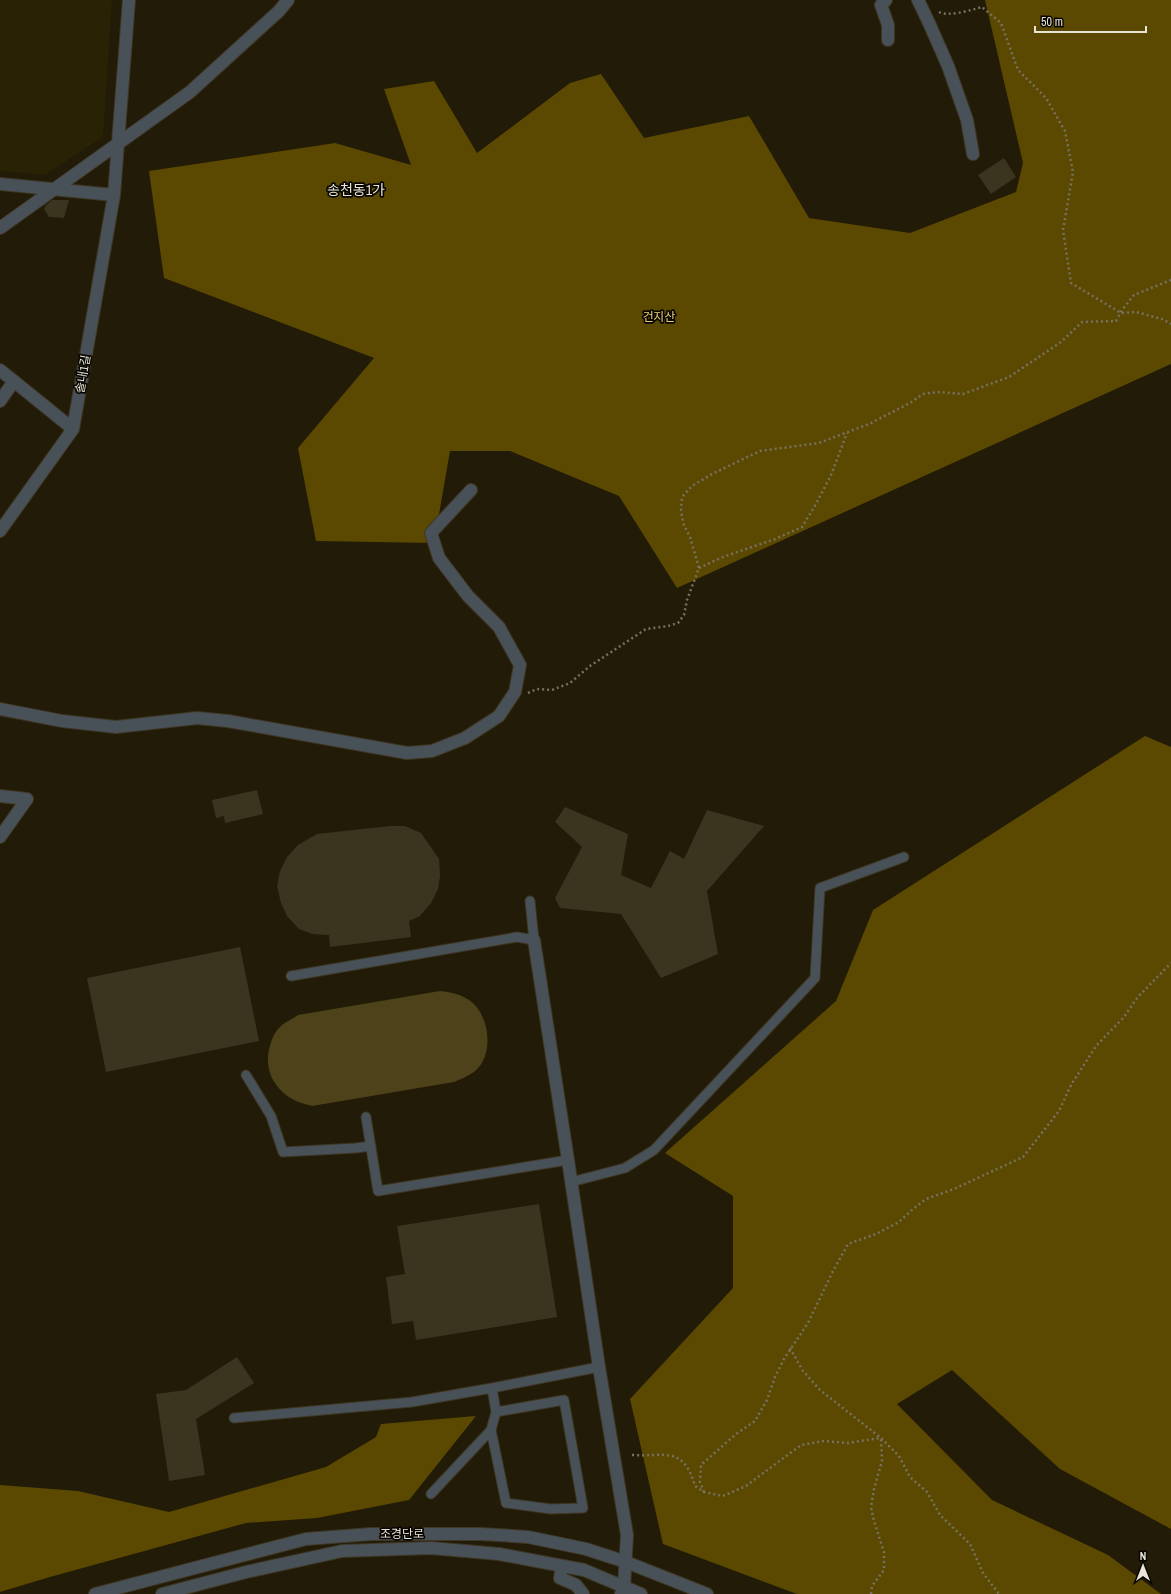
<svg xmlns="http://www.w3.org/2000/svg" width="1171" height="1594" viewBox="0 0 1171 1594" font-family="'Archivo Narrow','Noto Sans KR',sans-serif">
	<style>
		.built { fill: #2a2205 }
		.green { fill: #4e421a }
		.forest { fill: #5b4901 }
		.building { fill: #3b3520 }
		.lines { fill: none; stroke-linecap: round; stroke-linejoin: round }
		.service-casing { stroke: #3e3724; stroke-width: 11 }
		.minor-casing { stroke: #3e3724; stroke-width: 14 }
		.tertiary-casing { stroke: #3e3724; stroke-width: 14 }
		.path { stroke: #767160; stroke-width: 2.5; stroke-dasharray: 2 3; stroke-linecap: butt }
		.service { stroke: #495158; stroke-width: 9 }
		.minor { stroke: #495158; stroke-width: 12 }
		.tertiary { stroke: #495158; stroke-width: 12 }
		.labels { text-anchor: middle; stroke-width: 3.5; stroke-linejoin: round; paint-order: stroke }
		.park-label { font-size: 12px; fill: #e9ce74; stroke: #090602 }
		.street-label { font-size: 12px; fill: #e8e5d8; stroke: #090602 }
		.quarter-label { font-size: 14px; fill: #e8e5d8; stroke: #090602 }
	</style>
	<rect width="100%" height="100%" fill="#221b07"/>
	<path class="built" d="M0,0H112L103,137L45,175L0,171Z"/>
	<path class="green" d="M440,991C450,992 460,994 469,1000C490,1014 495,1056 474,1072C468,1076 461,1079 454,1082L312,1106C306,1104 300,1103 294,1100C274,1089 263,1069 270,1046C272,1038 275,1031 282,1025C287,1021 293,1019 298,1015Z"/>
	<path class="forest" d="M985,0H1171V364L677,588L619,496L510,451H450L434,543L316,541L298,448L374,358L164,278L149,171L335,143L411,165L384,89L434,81L477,153L570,83L601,74L644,138L749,116L809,218L910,233L1016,192L1023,163Z
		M1145,736L1171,747V1529L1060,1469L952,1370L897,1404L992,1500L1108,1555L1161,1594H797L663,1544L630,1399L733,1288V1196L665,1153L836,1001L873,910Z
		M476,1416L409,1500L317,1518L246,1523L50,1577L0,1592V1485L78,1491L169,1512L326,1467L376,1437L381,1424Z"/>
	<path class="building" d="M1004,158L1016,177L991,194L978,175Z
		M52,200H69L64,218L49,217L44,209L46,205Z
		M257,790L263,814L225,823L224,816L216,818L212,800Z
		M565,807L628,834L621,875L651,888L670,851L684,859L707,810L764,826L707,891L718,954L661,978L621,914L560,908L555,898L582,847L555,822Z
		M390,826H405L421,833L439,859L440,876L438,889L431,903L420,916L409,921L411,937L330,947L329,935L312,934L299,929L287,916L281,903L277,886L280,871L287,857L298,845L317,834Z
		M240,947L259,1041L106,1072L87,978Z
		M539,1204L557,1317L416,1340L413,1321L392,1324L386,1277L405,1274L397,1226Z
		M237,1357L254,1383L196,1419L205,1475L169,1481L156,1394L186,1390Z"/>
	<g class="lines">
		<g class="service-casing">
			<path id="service" d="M291,976L517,937L534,940L530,901
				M246,1075L271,1116L283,1152L356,1148L371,1146
				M366,1117L378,1191L568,1160
				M571,1182L625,1168L654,1150L815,978L820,888L904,857
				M496,1412L564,1400L583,1508L551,1509L506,1503L491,1430L496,1412L492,1388L599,1367
				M234,1418L412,1402L492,1388
				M431,1494L491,1430"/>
		</g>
		<g class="minor-casing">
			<path id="minor" d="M886,0L881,5L888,25V40
				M918,0L929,23L948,66L967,120L973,154
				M0,184L114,195
				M0,228L190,92L279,11L288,0
				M0,370L73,429
				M0,401L14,381
				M0,531L73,429L114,195L129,0
				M0,709L62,721L116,727L197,718L228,721L407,753L432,751L465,738L499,716L515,692L520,665L499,627L468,596L439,558L431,533L471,490
				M0,796L27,799L0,837
				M534,940L568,1160L599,1367L627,1535L624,1588L621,1594
				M562,1566L560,1578L576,1585L583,1594"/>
		</g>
		<g class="tertiary-casing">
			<path id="tertiary" d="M95,1594L306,1539L371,1534H481L528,1537L586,1549L626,1562L707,1594
				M162,1594L246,1572L342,1551L431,1548L499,1554L584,1570L641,1594"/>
		</g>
		<path class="path" d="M939,12C949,17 971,10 982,7L1001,23L1018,70L1046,98L1065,131L1073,172L1063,230L1071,283L1121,313L1136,312L1162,319L1171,324
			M699,568L723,557L775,539L802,527L816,504L831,475L847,433
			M528,693L537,689L552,690L570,683L590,666L646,629L668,626L678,623L684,615L687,600L699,568L690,537L683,523L681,510L682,497L692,486L712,474L760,451L819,443L869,424L910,403L923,394L938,392L963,394L1009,377L1061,342L1082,322L1116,321L1122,310L1134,295L1171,280
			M790,1348L803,1371L820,1390L881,1438L899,1456L910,1477L927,1492L940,1515L970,1544L983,1573L999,1594
			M632,1455C665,1457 683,1445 695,1486L704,1492L723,1496L746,1486L801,1445L824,1441L848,1443L880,1438
			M704,1492L700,1482L701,1465L736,1434L755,1421L767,1400L775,1377L784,1359L808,1323L832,1273L848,1244L876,1234L899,1222L913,1209L926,1199L954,1189L1023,1157L1059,1111L1071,1085L1096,1046L1124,1017L1137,998L1171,963
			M871,1594L872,1586L884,1570V1552L874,1521L871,1507L874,1489L882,1461L881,1438"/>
		<use href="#service" class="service"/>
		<use href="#minor" class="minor"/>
		<use href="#tertiary" class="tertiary"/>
	</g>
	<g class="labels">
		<g class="park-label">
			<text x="659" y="321">건지산</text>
		</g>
		<g class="street-label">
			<text transform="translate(83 374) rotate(-80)" y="4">솔내1길</text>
			<text x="402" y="1538">조경단로</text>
		</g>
		<g class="quarter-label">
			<text x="356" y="195">송천동1가</text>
		</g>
	</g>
	<g transform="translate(1143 1566)" stroke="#090602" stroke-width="3" paint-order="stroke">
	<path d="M0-3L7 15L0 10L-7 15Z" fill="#e8e5d8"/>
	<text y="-6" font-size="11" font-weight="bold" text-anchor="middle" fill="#e8e5d8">N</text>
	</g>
	<path d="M1035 26v6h111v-6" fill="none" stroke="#e8e5d8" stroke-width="2"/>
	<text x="1041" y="26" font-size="12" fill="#e8e5d8" stroke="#090602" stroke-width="3" paint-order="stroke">50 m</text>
</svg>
